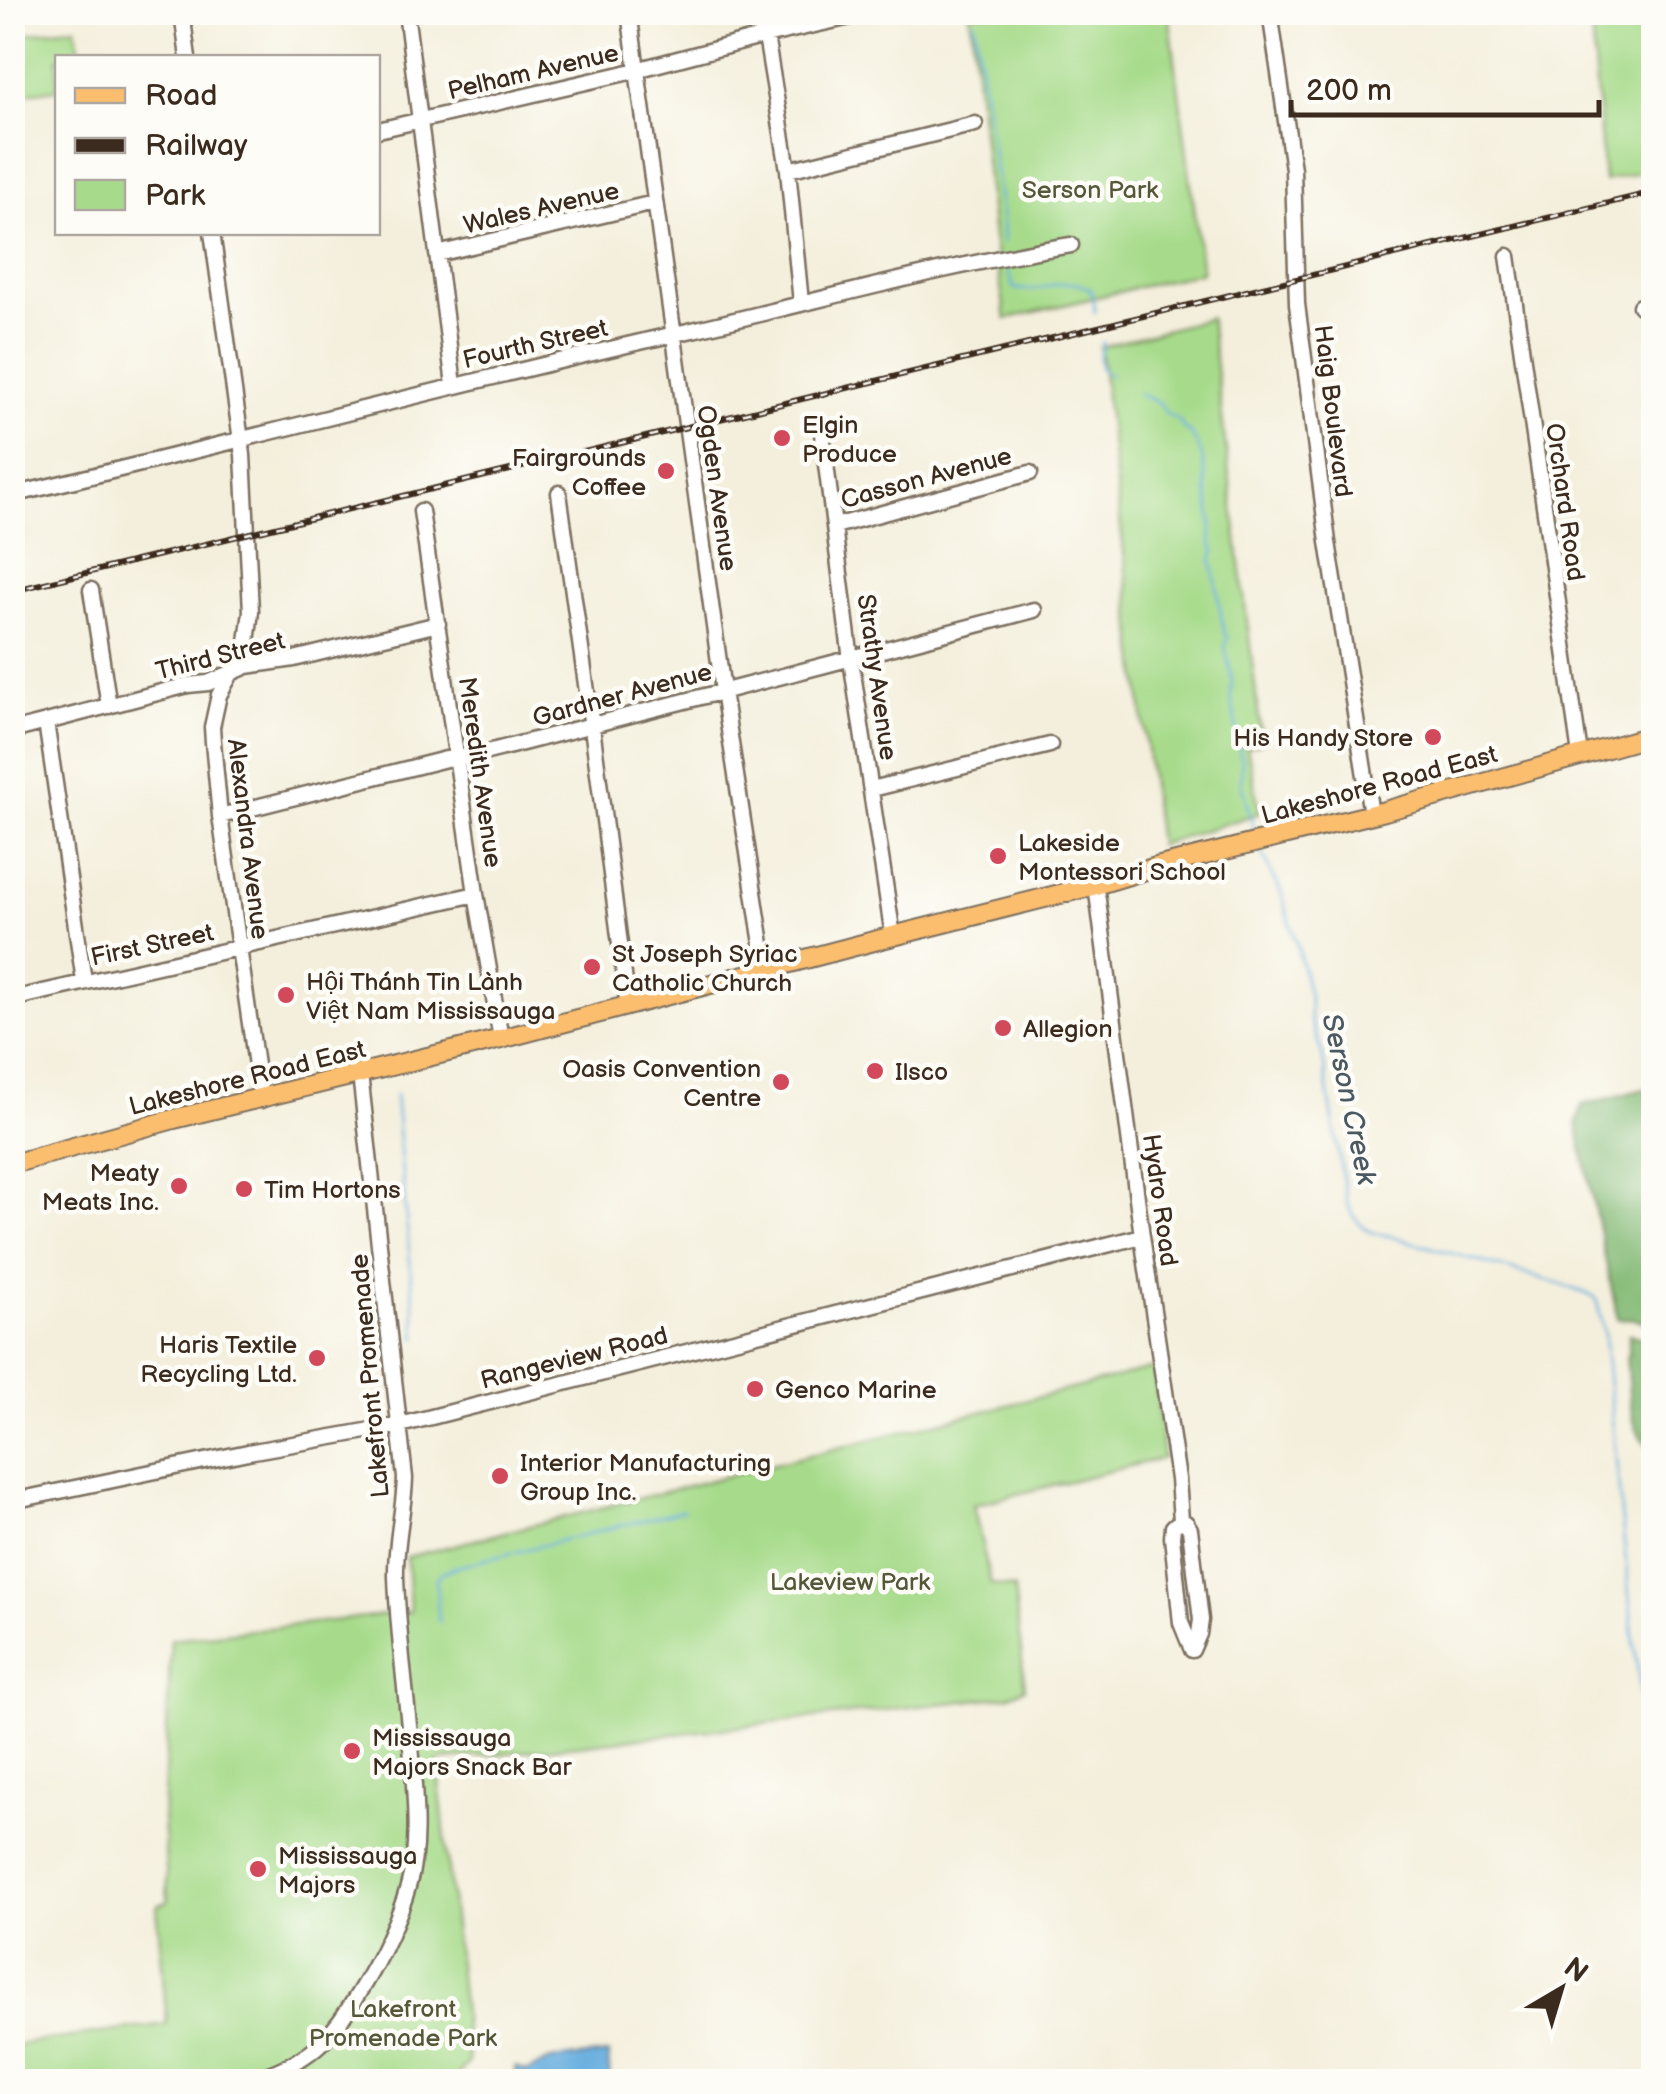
<svg xmlns="http://www.w3.org/2000/svg" width="1666" height="2094" viewBox="0 0 1666 2094" font-family="'Balsamiq Sans',sans-serif">
	<style>
		.green { fill: #a7db8b; stroke: #718254; stroke-width: 2.5 }
		.forest { fill: #85bb77; stroke: #60724a; stroke-width: 2.5 }
		.water { fill: #69afdf; stroke: #526c7e; stroke-width: 2.5 }
		.lines { fill: none; stroke-linecap: round; stroke-linejoin: round }
		.stream { stroke: #69afdf; stroke-width: 2.5 }
		.minor-casing { stroke: #7c6f60; stroke-width: 19 }
		.major-casing { stroke: #7c6f60; stroke-width: 22 }
		.minor { stroke: #fff; stroke-width: 14 }
		.major { stroke: #fbbd6e; stroke-width: 18 }
		.rail-casing { stroke: #3b2a1e; stroke-width: 6 }
		.rail { stroke: #fdfcf7; stroke-width: 2.5; stroke-dasharray: 8; stroke-linecap: butt }
		.poi-dot { fill: #d1495b; stroke: #fdfcf7; stroke-width: 4 }
		.labels { text-anchor: middle; stroke-width: 9; stroke-linejoin: round; paint-order: stroke }
		.street-label { font-size: 25px; fill: #3b2a1e; stroke: #fdfcf7 }
		.park-label { font-size: 25px; fill: #565639; stroke: #fdfcf7 }
		.poi-label { font-size: 25px; fill: #3b2a1e; stroke: #fdfcf7; text-anchor: start }
		.water-label { font-size: 28px; font-style: italic; fill: #4b5962; stroke: #fdfcf7 }
	</style>
	<rect width="100%" height="100%" fill="#fdfcf7"/>
	<filter id="ink" filterUnits="userSpaceOnUse"><feTurbulence type="fractalNoise" baseFrequency=".01" numOctaves="2"/><feDisplacementMap in="SourceGraphic" scale="20" xChannelSelector="R" yChannelSelector="G"/><feConvolveMatrix kernelMatrix="1 2 1 2 8 2 1 2 1" color-interpolation-filters="sRGB"/></filter>
	<filter id="wash" filterUnits="userSpaceOnUse"><feTurbulence type="fractalNoise" baseFrequency=".0048" numOctaves="4" result="noise"/><feDisplacementMap in="SourceGraphic" scale="40" xChannelSelector="R" yChannelSelector="G"/><feGaussianBlur stdDeviation="2.25" result="paint"/><feColorMatrix in="noise" values="0 0 0 0 0 0 0 0 0 0 0 0 0 0 0 0 0 1.4 0 .05"/><feComposite in="paint" operator="in"/></filter>
	<g filter="url(#wash)">
		<rect width="100%" height="100%" fill="#f4efdc"/>
		<path class="green" d="M970,13H1169L1202,272L1006,319L993,238Z
			M1590,13H1653V169L1604,181Z
			M76,27L81,57L58,58L57,89L13,95V36Z
			M1210,318L1262,743L1247,747L1260,813L1158,845L1100,347Z
			M1154,1368L1163,1458L973,1505L991,1584L1014,1588L1025,1688L1008,1696L437,1761L468,2062L454,2081H13L12,2045L167,2024L157,1906L168,1901L163,1818L171,1639L410,1612L407,1557Z"/>
		<path class="forest" d="M1653,1087H1654L1653,1324L1629,1318L1618,1319L1577,1124L1582,1105Z
			M1629,1334L1653,1341V1449C1626,1432 1630,1386 1626,1358L1629,1355Z"/>
		<path class="water" d="M608,2054L610,2081H510L515,2078L516,2068L527,2072L550,2060Z"/>
		<g class="lines">
			<path class="stream" d="M974,21L1002,221L1003,244
				M1007,269L1014,288C1041,297 1063,271 1091,290L1095,312
				M1103,342L1099,358L1101,369L1111,376
				M1139,394L1161,404L1165,413L1180,421L1182,427L1191,434L1202,455L1212,524L1211,543L1215,551L1212,559L1224,632L1227,637L1225,647L1232,679L1231,695L1242,763L1241,783L1256,836
				M1260,849L1281,892L1298,948L1310,1001V1019L1322,1053L1347,1203C1354,1219 1366,1235 1386,1235L1554,1282L1593,1296L1597,1302L1604,1333L1632,1626L1654,1796
				M395,1095L417,1339
				M439,1622L436,1579L441,1573L452,1568L683,1510"/>
		</g>
	</g>
	<g filter="url(#ink)">
		<g class="lines">
			<g class="minor-casing">
				<path id="minor" d="M182,12L188,58
					M406,12L454,385
					M629,12L723,691L766,970
					M762,12L788,170L801,303
					M1270,12L1293,169L1297,304L1328,542L1371,814
					M378,130L621,74L765,36L873,12
					M788,170L975,124
					M212,232L243,455L251,611L247,642L241,656L219,695L212,727L213,742L220,816L261,1100
					M437,254L654,203
					M1508,256L1580,755
					M1640,306L1654,303
					M821,425L851,660L893,936
					M559,493L592,727L628,1006
					M12,495C238,442 462,382 688,331C815,302 941,266 1071,245
					M421,511L476,894L501,1039
					M835,526L1030,473
					M91,590L109,706
					M46,722L84,981
					M12,731L188,685L208,683L247,666L294,659L438,624
					M872,789L1050,745
					M220,816L446,759L467,757C553,736 639,712 725,691C828,664 931,638 1034,610
					M1096,885L1142,1236L1178,1479L1181,1520
					M12,999L476,894
					M12,1501L248,1452L400,1425L1142,1236
					M1181,1520L1186,1523L1190,1529L1201,1620L1199,1634L1192,1650
					M1181,1520L1173,1527L1172,1537L1181,1623L1192,1650
					M12,2080L19,2082
					M246,2082C311,2062 330,2041 364,1984C380,1958 400,1916 408,1887C420,1846 415,1800 412,1758C407,1698 398,1637 396,1577C395,1544 404,1511 405,1478L360,1074"/>
			</g>
			<g class="major-casing">
				<path id="major" d="M12,1164L174,1119L501,1039L893,936L1096,885L1156,867L1385,811L1654,735"/>
			</g>
			<use href="#minor" class="minor"/>
			<use href="#major" class="major"/>
			<g class="rail-casing">
				<path id="rail" d="M12,591L1654,192"/>
			</g>
			<use href="#rail" class="rail"/>
		</g>
	</g>
	<g class="poi-dot">
		<circle cx="782" cy="438" r="10"/>
		<circle cx="666" cy="471" r="10"/>
		<circle cx="1433" cy="737" r="10"/>
		<circle cx="998" cy="856" r="10"/>
		<circle cx="592" cy="967" r="10"/>
		<circle cx="286" cy="995" r="10"/>
		<circle cx="1003" cy="1028" r="10"/>
		<circle cx="875" cy="1071" r="10"/>
		<circle cx="781" cy="1082" r="10"/>
		<circle cx="179" cy="1186" r="10"/>
		<circle cx="244" cy="1189" r="10"/>
		<circle cx="317" cy="1358" r="10"/>
		<circle cx="755" cy="1389" r="10"/>
		<circle cx="500" cy="1476" r="10"/>
		<circle cx="352" cy="1751" r="10"/>
		<circle cx="258" cy="1869" r="10"/>
	</g>
	<g class="labels">
		<g class="street-label">
			<text transform="translate(533 71) rotate(-13)" y="9">Pelham Avenue</text>
			<text transform="translate(541 207) rotate(-13)" y="9">Wales Avenue</text>
			<text transform="translate(535 343) rotate(-13)" y="9">Fourth Street</text>
			<text transform="translate(1334 411) rotate(83)" y="9">Haig Boulevard</text>
			<text transform="translate(926 477) rotate(-15)" y="9">Casson Avenue</text>
			<text transform="translate(718 488) rotate(82)" y="9">Ogden Avenue</text>
			<text transform="translate(1566 502) rotate(82)" y="9">Orchard Road</text>
			<text transform="translate(220 655) rotate(-14)" y="9">Third Street</text>
			<text transform="translate(878 677) rotate(82)" y="9">Strathy Avenue</text>
			<text transform="translate(622 694) rotate(-15)" y="9">Gardner Avenue</text>
			<text transform="translate(481 772) rotate(82)" y="9">Meredith Avenue</text>
			<text transform="translate(1379 784) rotate(-15)" y="9">Lakeshore Road East</text>
			<text transform="translate(249 839) rotate(83)" y="9">Alexandra Avenue</text>
			<text transform="translate(152 944) rotate(-12)" y="9">First Street</text>
			<text transform="translate(247 1077) rotate(-14)" y="9">Lakeshore Road East</text>
			<text transform="translate(1161 1200) rotate(82)" y="9">Hydro Road</text>
			<text transform="translate(574 1357) rotate(-14)" y="9">Rangeview Road</text>
			<text transform="translate(369 1376) rotate(-95)" y="9">Lakefront Promenade</text>
		</g>
		<g class="park-label">
			<text x="1090" y="198">Serson Park</text>
			<text x="850" y="1590">Lakeview Park</text>
			<text x="403" y="2017">Lakefront<tspan x="403" dy="29">Promenade Park</tspan></text>
		</g>
		<g class="poi-label">
			<text x="802" y="433">Elgin<tspan x="802" dy="29">Produce</tspan></text>
			<text x="646" y="466" text-anchor="end">Fairgrounds<tspan x="646" dy="29">Coffee</tspan></text>
			<text x="1413" y="746" text-anchor="end">His Handy Store</text>
			<text x="1018" y="851">Lakeside<tspan x="1018" dy="29">Montessori School</tspan></text>
			<text x="612" y="962">St Joseph Syriac<tspan x="612" dy="29">Catholic Church</tspan></text>
			<text x="306" y="990">Hội Thánh Tin Lành<tspan x="306" dy="29">Việt Nam Mississauga</tspan></text>
			<text x="1023" y="1037">Allegion</text>
			<text x="761" y="1077" text-anchor="end">Oasis Convention<tspan x="761" dy="29">Centre</tspan></text>
			<text x="895" y="1080">Ilsco</text>
			<text x="159" y="1181" text-anchor="end">Meaty<tspan x="159" dy="29">Meats Inc.</tspan></text>
			<text x="264" y="1198">Tim Hortons</text>
			<text x="297" y="1353" text-anchor="end">Haris Textile<tspan x="297" dy="29">Recycling Ltd.</tspan></text>
			<text x="775" y="1398">Genco Marine</text>
			<text x="520" y="1471">Interior Manufacturing<tspan x="520" dy="29">Group Inc.</tspan></text>
			<text x="372" y="1746">Mississauga<tspan x="372" dy="29">Majors Snack Bar</tspan></text>
			<text x="278" y="1864">Mississauga<tspan x="278" dy="29">Majors</tspan></text>
		</g>
		<g class="water-label">
			<text transform="translate(1350 1099) rotate(78)" y="10">Serson Creek</text>
		</g>
	</g>
	<rect width="1666" height="2094" fill="none" stroke="#fdfcf7" stroke-width="50"/>
	<rect x="55" y="55" width="325" height="180" fill="#fdfcf7" stroke="#afa8a0" stroke-width="2.5"/>
	<rect x="75" y="88" width="50" height="15" fill="#fbbd6e" stroke="#afa8a0" stroke-width="2.5"/>
	<text x="145" y="105" font-size="30" fill="#3b2a1e">Road</text>
	<rect x="75" y="138" width="50" height="15" fill="#3b2a1e" stroke="#afa8a0" stroke-width="2.5"/>
	<text x="145" y="155" font-size="30" fill="#3b2a1e">Railway</text>
	<rect x="75" y="180" width="50" height="30" fill="#a7db8b" stroke="#afa8a0" stroke-width="2.5"/>
	<text x="145" y="205" font-size="30" fill="#3b2a1e">Park</text>
	<g transform="translate(1561 1989) rotate(38)" stroke="#fdfcf7" stroke-width="8" paint-order="stroke">
	<path d="M0-8L18 38L0 25L-18 38Z" fill="#3b2a1e"/>
	<text y="-15" font-size="28" font-weight="bold" text-anchor="middle" fill="#3b2a1e">N</text>
	</g>
	<path d="M1291 100v15h308v-15" fill="none" stroke="#3b2a1e" stroke-width="5"/>
	<text x="1306" y="100" font-size="30" fill="#3b2a1e" stroke="#fdfcf7" stroke-width="8" paint-order="stroke">200 m</text>
</svg>
